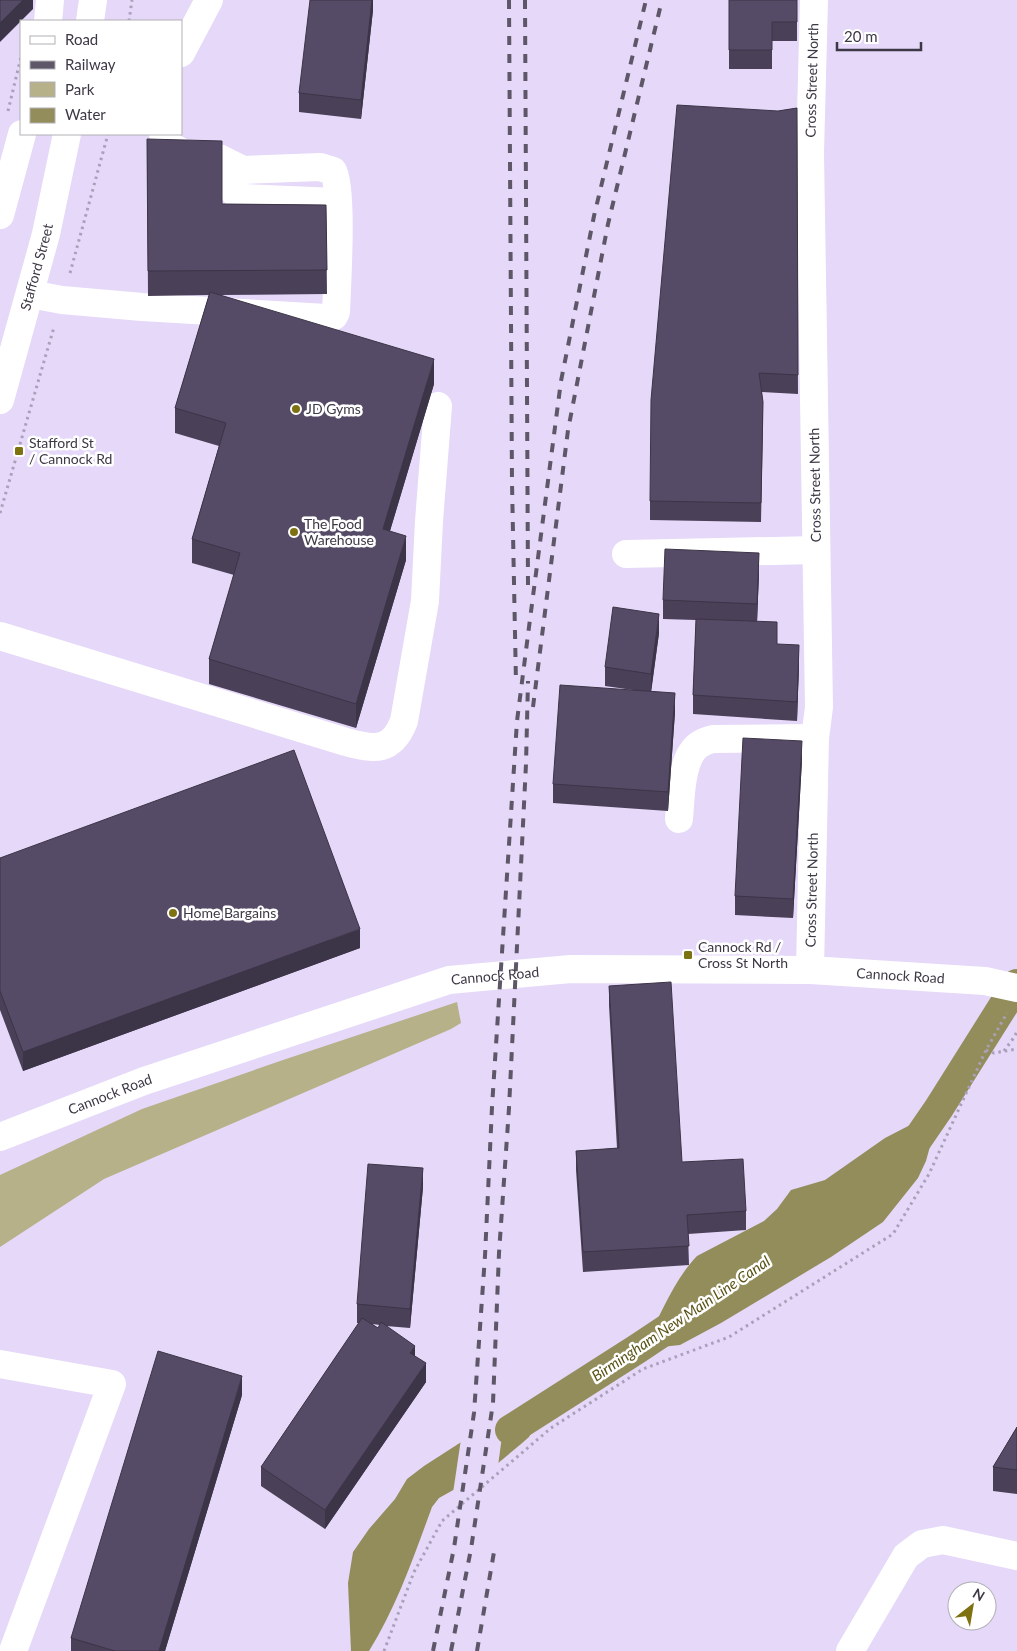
<svg xmlns="http://www.w3.org/2000/svg" width="1017" height="1651" viewBox="0 0 1017 1651" font-family="Lato,sans-serif">
	<style>
		.green { fill: #b6b189 }
		.water { fill: #938d5b }
		.pier { fill: #e5d8f9 }
		.lines { fill: none; stroke-linecap: round; stroke-linejoin: round }
		.canal { stroke: #938d5b; stroke-width: 30 }
		.path { stroke: #aaa0ba; stroke-width: 3; stroke-dasharray: 2.5 4; stroke-linecap: butt }
		.minor { stroke: #fff; stroke-width: 28 }
		.highway { stroke: #fff; stroke-width: 28 }
		.rail { stroke: #5e5768; stroke-width: 4; stroke-dasharray: 9 9; stroke-linecap: butt }
		.wall { fill: #4a4058; fill-rule: evenodd }
		.shaded-wall { fill: #3c3447 }
		.building { fill: #564b66; stroke: #3c3447 }
		.poi-dot { fill: #7d7112; stroke: #fff; stroke-width: 2 }
		.labels { text-anchor: middle; stroke-width: 5; stroke-linejoin: round; paint-order: stroke }
		.street-label { font-size: 14px; fill: #3d3845; stroke: #fff }
		.poi-label { font-size: 14px; fill: #3d3845; stroke: #fff; text-anchor: start }
		.water-label { font-size: 15px; font-style: italic; fill: #5a5215; stroke: #fff }
	</style>
	<rect width="100%" height="100%" fill="#e5d8f9"/>
	<path class="green" d="M457,1002L461,1023L451,1029L104,1179L0,1247V1175L142,1109L283,1060Z"/>
	<path class="water" d="M929,1122L932,1139L926,1161L918,1178L883,1222L831,1257L721,1323L680,1345L661,1347L645,1344C661,1314 674,1280 697,1256L764,1221L777,1209L791,1190L825,1180L885,1138L914,1123Z
		M544,1408L529,1437L521,1444L491,1469L439,1498L432,1507C414,1556 397,1606 369,1651H351L348,1583L353,1552L369,1529L395,1499L407,1479L424,1466L497,1419L527,1410Z"/>
	<path class="pier" d="M505,1414L498,1466L453,1493L461,1439L496,1417Z"/>
	<g class="lines">
		<path class="canal" d="M906,1156L939,1108L1017,984
			M510,1430L637,1349L679,1321"/>
		<path class="path" d="M129,21L132,0
			M8,111L21,57
			M70,273L108,134
			M0,513L54,327
			M986,1050L994,1053L1017,1049
			M1004,1051L1015,1036L1017,1031
			M384,1651L414,1572L442,1521L551,1428L643,1369L729,1337L893,1234L929,1174L986,1050L1007,1013"/>
		<g class="minor">
			<path d="M181,53L209,0"/>
			<path d="M234,166L235,193L242,198L337,202"/>
			<path d="M30,294L62,300L142,307L326,318L334,316L336,312C337,286 343,187 333,171L320,167L243,170L219,158L183,153L171,146L163,134"/>
			<path d="M626,554L816,550"/>
			<path d="M0,636L346,742C375,750 392,752 404,721L425,601L429,521L438,406"/>
			<path d="M679,819C681,798 680,754 702,743C705,741 709,740 713,739L815,738"/>
			<path id="s1" d="M810,970L815,738L819,707L810,153L814,0"/>
			<path d="M0,1364L112,1384L13,1651"/>
			<path d="M850,1651L906,1556L922,1544L943,1540L1017,1556"/>
		</g>
		<g class="highway">
			<path d="M48,21L50,0"/>
			<path d="M90,21L93,0"/>
			<path d="M0,215L22,134"/>
			<path id="s2" d="M0,400L46,234L67,134"/>
			<path id="s3" d="M0,1137L144,1081L449,980L571,969L810,970L985,981L1017,988"/>
		</g>
		<path class="rail" d="M509,0L512,483L516,683
			M525,0L528,586
			M533,707L568,430L608,224L662,0
			M433,1651L454,1548L474,1413L485,1256L492,1107L517,721L529,627L561,381L594,216L646,0
			M451,1651L471,1549L493,1403L499,1253L509,1108L526,764L528,681
			M477,1651L494,1552"/>
	</g>
	<path class="wall" d="M373,0V10L361,119L299,112V93Z
		M729,0H797V41H772V69H729Z
		M797,108L798,394L762,392L763,421L761,522L650,520V501L778,111Z
		M147,139L222,204L326,205L327,294L219,295L434,384L390,531L406,560L356,728L209,684V659L234,575L192,563V539L219,446L175,433V408L209,295L148,296Z
		M759,572L757,622L777,644L799,664L797,721L693,714V695L696,620L663,619V600Z
		M659,633L651,691L675,712L668,811L553,803V784L633,690L605,686V667Z
		M802,760L793,918L735,915V896Z
		M0,858L360,948L23,1071L0,1010Z
		M609,986L682,1162L746,1211V1230L688,1234L689,1265L583,1272L576,1170V1151L617,1148L609,1005Z
		M423,1187L410,1328L386,1326L415,1356L426,1382L325,1529L261,1486V1467L359,1323H357V1304ZM372,1324L380,1325L378,1328Z
		M242,1395L165,1651H71V1638Z
		M1017,1427V1494L993,1491V1467Z"/>
	<path class="shaded-wall" d="M23,0H33V9L0,42V23Z
		M372,0H373V10L361,119V100Z
		M434,359V384L383,554V529Z
		M406,536V560L356,728V704Z
		M759,553V572L757,623V604Z
		M659,614V633L651,693V674Z
		M799,645V664L797,721V702Z
		M675,693V712L668,811V792Z
		M802,741V760L793,918V899Z
		M360,929V948L23,1071V1052Z
		M423,1168V1187L410,1328V1309Z
		M415,1346V1365L410,1353Z
		M426,1363V1382L325,1529V1510Z
		M242,1376V1395L165,1651H159Z"/>
	<path class="building" d="M0,0H23L0,23Z
		M310,0H372L361,100L299,93Z
		M729,0H797V22H772V50H729Z
		M677,105L778,111L797,108L798,375L759,373L763,402L761,503L650,501L651,400Z
		M147,139L222,141V204L326,205L327,270L148,271Z
		M210,292L434,359L383,529L406,536L356,704L209,659L240,553L192,539L226,423L175,408Z
		M665,549L759,553L757,604L663,600Z
		M613,607L659,614L651,674L605,667Z
		M696,619L777,622V644L799,645L797,702L693,695Z
		M560,685L675,693L668,792L553,784Z
		M743,738L802,741L793,899L735,896Z
		M294,750L360,929L23,1052L0,991V858Z
		M671,982L682,1162L743,1159L746,1211L687,1215L689,1246L583,1252L576,1151L619,1148L609,986Z
		M368,1164L423,1168L410,1309L357,1304Z
		M362,1318L378,1328L381,1322L415,1346L410,1353L426,1363L325,1510L261,1467Z
		M158,1351L242,1376L159,1651H115L71,1638Z
		M1017,1427V1470L993,1467Z"/>
	<g class="poi-dot">
		<circle cx="296" cy="409" r="5"/>
		<rect x="14" y="446" width="10" height="10" rx="2.5"/>
		<circle cx="294" cy="532" r="5"/>
		<circle cx="173" cy="913" r="5"/>
		<rect x="683" y="950" width="10" height="10" rx="2.5"/>
	</g>
	<g class="labels">
		<g class="street-label">
			<text dy="5" stroke="none"><textPath href="#s1" startOffset="890">Cross Street North</textPath></text>
			<text dy="5" stroke="none"><textPath href="#s2" startOffset="138">Stafford Street</textPath></text>
			<text transform="translate(815 485) rotate(-91)" y="5">Cross Street North</text>
			<text dy="5" stroke="none"><textPath href="#s1" startOffset="80">Cross Street North</textPath></text>
			<text dy="5" stroke="none"><textPath href="#s3" startOffset="928">Cannock Road</textPath></text>
			<text dy="5" stroke="none"><textPath href="#s3" startOffset="522">Cannock Road</textPath></text>
			<text dy="5" stroke="none"><textPath href="#s3" startOffset="118">Cannock Road</textPath></text>
		</g>
		<g class="poi-label">
			<text x="306" y="414">JD Gyms</text>
			<text x="29" y="448">Stafford St<tspan x="29" dy="16">/ Cannock Rd</tspan></text>
			<text x="304" y="529">The Food<tspan x="304" dy="16">Warehouse</tspan></text>
			<text x="183" y="918">Home Bargains</text>
			<text x="698" y="952">Cannock Rd /<tspan x="698" dy="16">Cross St North</tspan></text>
		</g>
		<g class="water-label">
			<text transform="translate(681 1319) rotate(-34)" y="5">Birmingham New Main Line Canal</text>
		</g>
	</g>
	<rect x="20" y="20" width="162" height="115" fill="#ffffff" stroke="#b1afb5"/>
	<rect x="30" y="36" width="25" height="8" fill="#ffffff" stroke="#b1afb5"/>
	<text x="65" y="45" font-size="15" fill="#3d3845">Road</text>
	<rect x="30" y="61" width="25" height="8" fill="#5e5768" stroke="#b1afb5"/>
	<text x="65" y="70" font-size="15" fill="#3d3845">Railway</text>
	<rect x="30" y="82" width="25" height="15" fill="#b6b189" stroke="#b1afb5"/>
	<text x="65" y="95" font-size="15" fill="#3d3845">Park</text>
	<rect x="30" y="108" width="25" height="15" fill="#938d5b" stroke="#b1afb5"/>
	<text x="65" y="120" font-size="15" fill="#3d3845">Water</text>
	<g transform="translate(972 1606) rotate(31)"><circle r="24" fill="#ffffff" stroke="#b1afb5"/>
	<path d="M0-4L9 19L0 12L-9 19Z" fill="#7d7112"/>
	<text y="-8" font-size="14" font-weight="bold" text-anchor="middle" fill="#3d3845">N</text>
	</g>
	<path d="M837 42v8h84v-8" fill="none" stroke="#3d3845" stroke-width="2.5"/>
	<text x="844" y="42" font-size="15" fill="#3d3845" stroke="#ffffff" stroke-width="4" paint-order="stroke">20 m</text>
</svg>
